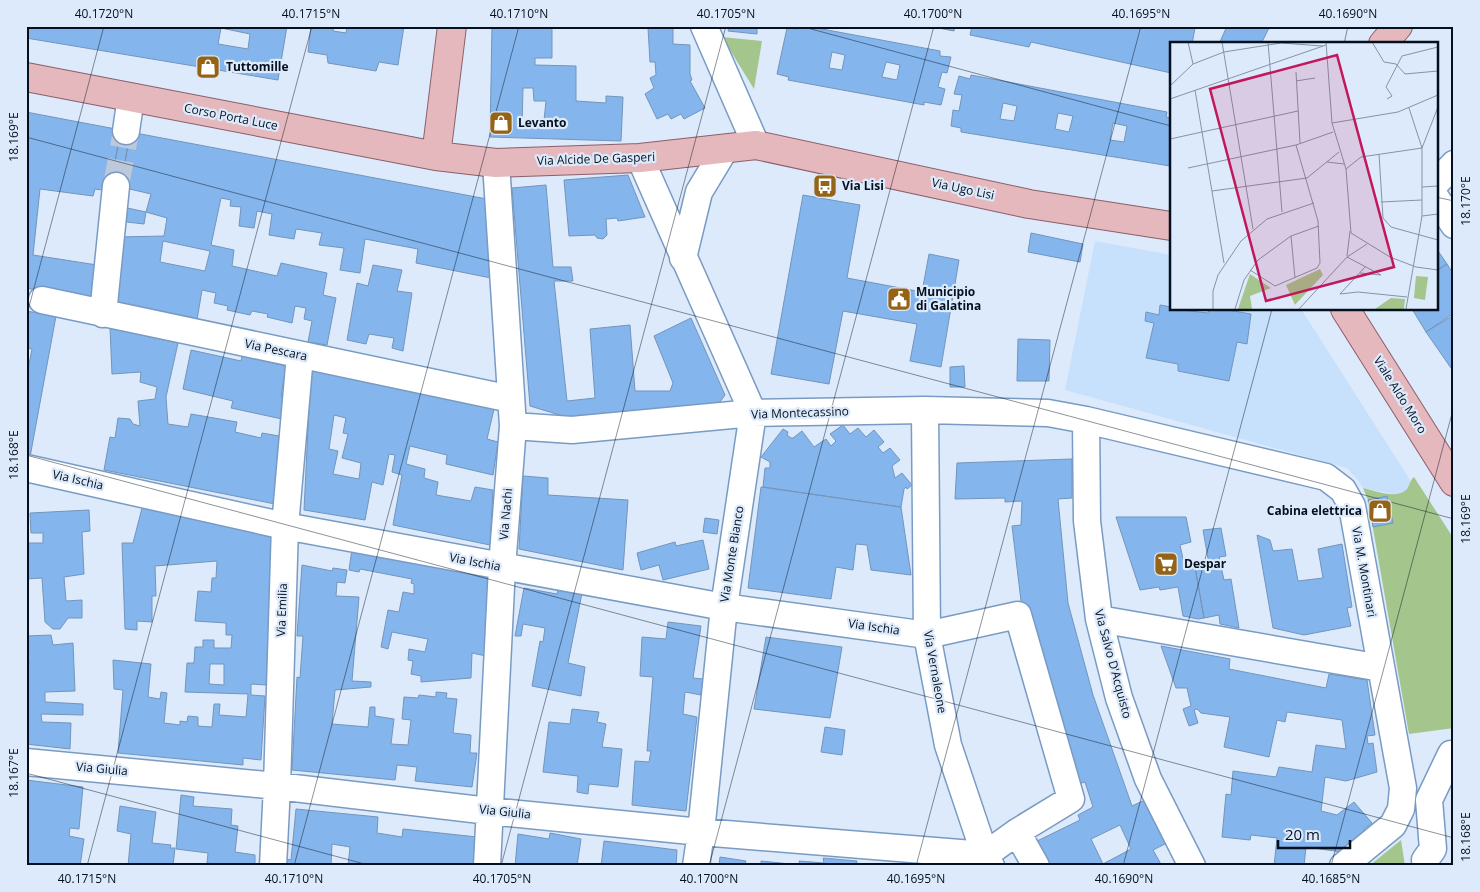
<svg xmlns="http://www.w3.org/2000/svg" width="1480" height="892" viewBox="0 0 1480 892" font-family="'Open Sans',sans-serif">
	<style>
		.built { fill: #c7e0fc }
		.green { fill: #a4c58b }
		.building { fill: #84b5ec; stroke: #7395bc; fill-rule: evenodd }
		.lines { fill: none; stroke-linecap: round; stroke-linejoin: round }
		.minor-tunnel { stroke: #bcc9da; stroke-width: 26; stroke-dasharray: 26 13; stroke-linecap: butt }
		.minor-casing { stroke: #799bc3; stroke-width: 29 }
		.major-casing { stroke: #8b5f69; stroke-width: 30 }
		.minor { stroke: #fff; stroke-width: 26 }
		.major { stroke: #e5b8bd; stroke-width: 28 }
		.ticks { fill: none; stroke: #04101e; stroke-width: 1; stroke-opacity: 0.45 }
		.labels { text-anchor: middle; stroke-width: 4.5; stroke-linejoin: round; paint-order: stroke }
		.poi-label { font-size: 12px; font-weight: bold; fill: #04101e; stroke: #dceafb; text-anchor: start }
		.street-label { font-size: 12px; fill: #04101e; stroke: #dceafb }
		.inset-road { fill: none; stroke: #8693a3; stroke-width: 1 }
		.view { fill: #c2185b; fill-opacity: 0.15; stroke: #c2185b; stroke-width: 2.5 }
		.inset-edge { fill: none; stroke: #04101e; stroke-width: 2.5 }
		.neatline { fill: none; stroke: #04101e; stroke-width: 2 }
		.ticks-label { font-size: 12px; text-anchor: middle; fill: #04101e }
	</style>
	<rect width="100%" height="100%" fill="#dceafb"/>
	<path class="built" d="M1095,241L1171,255V309H1301L1410,480L1409,486L1405,491L1398,495L1363,488L1357,479L1347,468L1065,390Z"/>
	<path class="green" d="M722,37L762,41L754,89Z
		M1414,477L1454,539V728L1409,734L1368,500L1363,488C1375,491 1396,499 1406,490C1410,486 1409,481 1414,477Z
		M1401,840L1405,866H1369Z"/>
	<path class="building" d="M26,26H287L278,80L26,38ZM221,28L250,34L248,49L218,44Z
		M311,26H334L333,31L346,33L347,26H404L398,65L379,62L376,71L328,63L327,55L308,52Z
		M492,26L552,27V58H535V65L576,66V101L606,103V96L623,97L621,141L490,137ZM523,88H533L534,101H546L544,120L533,119V126H522Z
		M624,26H684V28L673,27V44L690,45V74L692,80L690,81L705,108L684,119L681,114L671,119L668,114L657,119L645,94L654,88L650,78L656,75L655,62H650L648,28Z
		M729,26H757V34L728,31Z
		M798,26H806L940,51V56L951,57L947,73L942,72L938,87L945,89L941,105L924,102V105L788,80L789,77L777,74L787,28L797,29ZM832,52L845,55L842,70L829,68ZM886,62L900,65L897,80L882,77Z
		M928,26H955L954,31Z
		M972,26H1186L1195,28L1192,44H1171V73L1031,42L1029,47L970,35Z
		M1227,26H1270L1261,44H1219Z
		M971,75L1167,112L1166,117L1171,118V158L1170,166L961,132V128L951,126L953,110L959,111L962,95L954,94L959,76L970,79ZM1003,103L1017,106L1014,121L1000,119ZM1058,113L1073,116L1069,132L1055,129ZM1113,123L1127,126L1124,142L1110,140Z
		M26,112L121,130L109,191L95,189L93,196L40,189L33,255L97,265L90,301L26,288Z
		M121,130L130,132L121,187L111,185Z
		M130,132L487,199L491,278L416,263L418,249L365,239L360,273L340,270L344,248L319,245L322,233L296,229L294,239L269,235L272,214L257,211L254,228L239,226L241,207L230,206L231,200L221,198L211,245L234,250L232,266L277,276L281,263L327,273L323,295L336,298L327,345L308,342L312,321L304,319L306,308L295,306L292,323L267,317L268,314L252,311L250,315L227,310L228,306L214,303L216,293L202,290L197,320L113,303L117,237L164,236L167,218L146,212L151,194L121,187ZM163,241L210,251L205,271L160,262Z
		M628,175L645,217L618,221L617,218L606,219L607,235L603,239L597,238L595,235L569,236L564,180Z
		M546,185L553,267H571L573,281H554L567,401L595,398L590,329L630,325L635,391H670L673,383L654,336L691,318L725,395L717,406L587,419L586,415L566,417L530,406L512,188Z
		M803,195L860,205L847,278L922,292L929,254L959,260L941,367L910,361L917,324L843,311L829,384L771,374Z
		M118,206L146,212L144,224L118,221Z
		M1031,233L1083,244L1080,262L1028,252Z
		M1436,248L1447,264L1436,271Z
		M1447,264L1454,275V315L1426,332L1412,309H1436V271Z
		M373,265L402,270L397,291L412,293L403,351L392,348L394,338L369,334L366,344L347,340L357,283L368,286Z
		M1160,305L1171,307V309L1208,313L1209,309H1222L1251,314L1247,344L1237,342L1229,381L1178,371V364L1146,358L1154,323L1145,321L1146,312L1159,315Z
		M26,311L56,316L30,457L26,456V380L32,349L26,348Z
		M1454,313V367L1451,368L1426,332Z
		M110,328L178,343L166,397L168,424L188,427L191,414L237,422L235,432L261,438L262,433L279,436L275,504L104,470L110,437L115,438L118,418L130,419L133,424L140,426L138,401L155,399L157,387L140,382L141,372L112,374Z
		M1018,339L1050,340L1049,381H1017Z
		M191,350L241,361L242,356L286,366L281,397L287,399L282,419L231,408L233,401L183,389Z
		M964,366L965,387H950V367Z
		M311,367L494,409L487,439L498,442L493,475L446,464L447,455L410,446L406,464L425,469L424,478L438,482L436,495L471,501L475,487L493,490L490,545L393,525L402,475L392,472L395,455L389,454L383,485L372,482L365,520L304,510ZM334,415L346,418L343,433L348,434L342,458L361,463L359,479L333,474L338,451L329,449Z
		M843,425L850,434L858,428L866,437L874,430L884,442L878,447L883,453L890,448L900,460L892,466L895,478L902,473L912,485L907,489L906,487L904,489L901,507L763,487L765,468H770V462L761,457L783,429L788,432L787,435L791,438H793L802,431L814,447L826,439L831,446L836,441L830,434Z
		M1072,459V498L1058,499L1068,603L1093,695L1132,806L1145,800L1167,843L1153,850L1162,866H1045L1033,843L1080,820L1078,815L1093,807L1085,782L1075,785L1022,609L1012,526L1021,525L1022,501L1005,502V498L955,499L957,463ZM1120,825L1131,849L1103,864L1091,839Z
		M523,476L548,478V495L628,500L623,570L519,549Z
		M761,487L901,507L911,575L871,570L867,545L856,544L853,570L836,567L831,599L748,588Z
		M1387,496L1393,523L1373,527L1368,500Z
		M142,508L275,534L266,685L251,684V695L265,696L261,760L243,758V765L118,753L123,690L114,689L113,660L151,664L148,697L160,699L161,692L167,693L164,723L180,725V721L187,722L188,716L198,717V726L212,727L214,704H220L219,715L246,717L248,694L185,692L187,663H194L195,647H203V640H214V648H231L232,635H226V623L195,621L198,591L211,592L212,578H216L217,561L155,566L156,596H152V622L137,621V630L125,629L122,543H133ZM210,664H224V685L209,684Z
		M89,510L90,531L82,532L84,574L64,577L66,601L82,600V618H68L60,629H53L45,622L42,578L26,579V543H43V533H31L30,513Z
		M1116,517H1186L1191,542L1180,545L1185,568L1195,567L1204,618L1198,619L1183,616L1178,587L1160,590L1159,587L1140,590Z
		M705,518L719,520L717,534L703,532Z
		M1221,528L1226,556L1219,557L1224,580L1231,579L1239,628L1220,624L1219,615L1204,618L1195,567L1209,564L1203,530Z
		M1257,535L1270,540L1273,551L1292,549L1298,581L1323,578L1318,549L1342,544L1352,607L1347,608L1351,626L1304,635L1273,628Z
		M703,540L709,569L663,580L659,565L641,570L637,553L675,542L676,546Z
		M352,549L490,575L486,656L472,653L471,678L421,682V676L411,674L413,661L408,660L409,649L425,652L428,639L392,632L388,649L381,647L388,610L399,612L403,592L414,594V584L411,583L412,579L360,569L359,572L349,570Z
		M302,565L332,571L333,568L347,570L345,583L337,582L336,596L359,597L352,681L371,682V687L335,690L332,724L368,727L370,707H375V716L394,719L391,744L408,745L411,720L402,719L404,697L418,698L419,695L436,697V692L447,693L446,698L457,699L453,733L471,735L470,753H477L472,787L415,781L417,767L397,765L395,780L292,770L297,677L300,678L303,636H297Z
		M524,588L557,594L558,589L582,593L568,663L585,667L581,696L532,686L540,641L543,642L545,628L523,624L521,636H515Z
		M668,622L701,626L693,678L703,679L701,695L685,692L683,714L697,717L686,811L632,805L635,761L649,762L651,751H647L653,677L640,676L642,637L666,639Z
		M51,635L53,645L73,643L75,691L45,692V702L83,704V715L41,714L42,722L71,723L70,749L26,744V665L29,664L28,654H26V636Z
		M766,637L842,647L830,718L754,709Z
		M1161,646L1230,659L1229,669L1326,688L1329,674L1367,680L1375,735L1367,736L1368,744L1373,743L1377,772L1346,781L1325,777L1321,811L1337,815L1354,802L1372,823L1364,829L1366,832L1342,852L1306,847L1304,866H1274L1277,838L1251,835L1250,840L1222,837L1226,794L1231,795L1233,771L1276,777L1279,767L1312,772L1316,745L1346,749L1342,720L1287,712L1285,722L1277,720L1269,757L1224,747L1230,717L1201,713L1197,709L1194,710L1198,723L1189,726L1183,709L1191,706L1187,688H1176Z
		M572,709L599,712L597,722L606,724L602,747L622,749L618,787L589,784L588,794L577,792L578,776L543,772L549,722L570,724Z
		M825,727L845,730L842,755L821,752Z
		M26,780L83,787L79,829L70,828L69,836L84,839L80,866H26Z
		M181,795L194,797L193,806L232,809L231,825L238,826L235,852L255,855V866H234L207,863L208,853L176,849Z
		M120,806L156,812L152,843L171,845L170,848H175L173,866H128L131,834L117,831Z
		M296,809L378,817L377,833L402,837L403,829L477,837L474,866H348L350,847L332,844L331,866H284V859L291,860Z
		M550,833L581,839L577,866H515L518,834L549,839Z
		M604,841L677,850L676,866H601Z
		M720,857L746,861L745,864L761,865V861L800,865L799,861L824,863L823,858L857,861L856,866H719Z"/>
	<g class="lines">
		<path class="minor-tunnel" d="M116,186L126,131"/>
		<g class="minor-casing">
			<path id="minor" d="M704,26L756,145
				M126,131L131,97
				M640,158L753,413L724,607L701,832L696,866
				M1436,183L1454,164
				M1436,198L1454,225
				M683,258L699,192L725,149
				M42,300L511,399
				M103,314L116,186
				M925,410L927,635L948,745L985,855L991,866
				M1086,420L1087,521L1099,619L1119,698L1148,779L1192,866
				M513,426L572,430L753,413L925,410L1048,413L1086,420L1326,477L1343,490L1352,506L1403,788L1401,809L1393,825L1343,866
				M26,468L285,526L724,607L927,635L1018,615L1071,799L1017,832L985,855L701,832L489,811L277,786L26,762
				M1099,619L1381,668
				M1017,832L1036,866
				M1425,860L1433,849L1429,800L1451,754H1454
				M273,866L277,786L285,526L300,355
				M487,866L502,567L513,426L496,163"/>
		</g>
		<g class="major-casing">
			<path id="major" d="M1383,44L1398,26
				M26,77L436,156L496,163L640,158L756,145L1029,204L1171,226
				M436,156L452,26
				M1345,309L1454,482"/>
		</g>
		<use href="#minor" class="minor"/>
		<use href="#major" class="major"/>
	</g>
	<path class="ticks" d="M800,26L1171,126M1344,44L1348,26M26,137L1454,519M1436,197L1454,201M26,318L104,26M26,455L1454,838M26,773L372,866M87,866L312,26M294,866L519,26M501,866L726,26M709,866L934,26M916,866L1141,26M1123,866L1272,309M1331,866L1454,406"/>
	<defs>
		<g id="shop-square" transform="scale(1.25)"><rect x="-9" y="-9" width="18" height="18" rx="4" fill="#956315" stroke="#dceafb"/><path d="M-5-2.5h2.3a2.7 3.5 0 0 1 5.4 0H5L5.5 6h-11ZM-1.5-2.5h3a1.5 2.3 0 0 0-3 0Z" fill="#fff"/></g>
		<g id="bus-square" transform="scale(1.25)"><rect x="-9" y="-9" width="18" height="18" rx="4" fill="#956315" stroke="#dceafb"/><path d="M-5-6H5V4H4V6H2V4H-2V6H-4V4H-5ZM-3.5-4V0h7V-4ZM-3.5 1.2v1.5H-2V1.2ZM2 1.2v1.5H3.5V1.2Z" fill="#fff"/></g>
		<g id="civic-square" transform="scale(1.25)"><rect x="-9" y="-9" width="18" height="18" rx="4" fill="#956315" stroke="#dceafb"/><path d="M-.6-6.5H3V-4.5H.6V-3L4-1V1h2V6H-6V1h2V-1L-.6-3ZM-1.2 2.5V6h2.4V2.5Z" fill="#fff"/></g>
		<g id="supermarket-square" transform="scale(1.25)"><rect x="-9" y="-9" width="18" height="18" rx="4" fill="#956315" stroke="#dceafb"/><path d="M-6-5.5h2.5l.6 2H6L4.5 2H-2.5L-4.4-4H-6ZM-1.5 3.2a1.3 1.3 0 1 0 .1 0ZM3 3.2a1.3 1.3 0 1 0 .1 0Z" fill="#fff"/></g>
	</defs>
	<g fill-rule="evenodd">
		<use href="#shop-square" x="208" y="67"/>
		<use href="#shop-square" x="501" y="123"/>
		<use href="#bus-square" x="825" y="186"/>
		<use href="#civic-square" x="899" y="299"/>
		<use href="#shop-square" x="1380" y="511"/>
		<use href="#supermarket-square" x="1166" y="564"/>
	</g>
	<g class="labels">
		<g class="poi-label">
			<text x="226" y="71">Tuttomille</text>
			<text x="518" y="127">Levanto</text>
			<text x="842" y="190">Via Lisi</text>
			<text x="916" y="296">Municipio<tspan x="916" dy="14">di Galatina</tspan></text>
			<text x="1362" y="515" text-anchor="end">Cabina elettrica</text>
			<text x="1184" y="568">Despar</text>
		</g>
		<g class="street-label">
			<text transform="translate(231 117) rotate(11)" y="4">Corso Porta Luce</text>
			<text transform="translate(596 159) rotate(-2)" y="4">Via Alcide De Gasperi</text>
			<text transform="translate(963 189) rotate(12)" y="4">Via Ugo Lisi</text>
			<text transform="translate(276 350) rotate(12)" y="4">Via Pescara</text>
			<text transform="translate(1400 395) rotate(58)" y="4">Viale Aldo Moro</text>
			<text transform="translate(800 413) rotate(-2)" y="4">Via Montecassino</text>
			<text transform="translate(78 480) rotate(13)" y="4">Via Ischia</text>
			<text transform="translate(506 514) rotate(-85)" y="4">Via Nachi</text>
			<text transform="translate(732 554) rotate(-81)" y="4">Via Monte Bianco</text>
			<text transform="translate(475 562) rotate(11)" y="4">Via Ischia</text>
			<text transform="translate(1364 572) rotate(80)" y="4">Via M. Montinari</text>
			<text transform="translate(282 610) rotate(-88)" y="4">Via Emilia</text>
			<text transform="translate(874 627) rotate(8)" y="4">Via Ischia</text>
			<text transform="translate(1113 664) rotate(75)" y="4">Via Salvo D'Acquisto</text>
			<text transform="translate(935 672) rotate(80)" y="4">Via Vernaleone</text>
			<text transform="translate(102 769) rotate(5)" y="4">Via Giulia</text>
			<text transform="translate(505 812) rotate(6)" y="4">Via Giulia</text>
		</g>
	</g>
	<g transform="translate(1170 42)">
		<rect width="268" height="268" fill="#dceafb"/>
		<path d="M150,227L153,233L121,267L125,263L116,243ZM80,232L101,246L80,254L82,267H68ZM246,234L258,235L255,258L244,256ZM221,256L235,257L234,267H205Z" fill="#a4c58b"/>
		<path class="inset-road" d="M18,0L23,22M52,0L83,187M98,0L112,170M156,0L162,81L176,127L181,191L220,215L246,225L268,228M202,0L214,20L226,22M226,22L235,32L268,29M126,30L130,101M126,39L145,36M0,44L23,22L54,10L111,1L153,4M25,48L54,221M0,57L156,3M217,57L222,54L216,45L232,14L268,5M239,66L252,106M162,81L228,70L268,53M0,97L128,69M209,112L213,176L221,185L268,198M157,120L174,122M18,126L126,103L163,90M176,127L191,115L252,106M252,145L268,144M42,149L137,136L169,110M211,160L252,158M252,174L268,172M121,194L125,236M177,214L180,189M177,215L211,233L190,231M195,225L170,252L188,250L237,255M80,228L105,244L147,226L150,221L148,179L126,103M43,267V249L48,233L71,199L97,177L144,161M65,267L74,238L88,218L121,194L149,184M129,267L177,215L197,202M236,267L252,174V106L268,65"/>
		<path class="view" d="M167,13L224,225L96,259L40,47Z"/>
		<rect width="268" height="268" class="inset-edge"/>
	</g>
	<rect width="1480" height="892" fill="none" stroke="#dceafb" stroke-width="55"/>
	<path d="M1278 840v8h72v-8" fill="none" stroke="#04101e" stroke-width="2.5"/>
	<text x="1285" y="840" font-size="15" fill="#04101e" stroke="#dceafb" stroke-width="4" paint-order="stroke">20 m</text>
	<rect x="28" y="28" width="1424" height="836" class="neatline"/>
	<g class="ticks-label">
		<text x="104" y="18">40.1720°N</text>
		<text x="311" y="18">40.1715°N</text>
		<text x="519" y="18">40.1710°N</text>
		<text x="726" y="18">40.1705°N</text>
		<text x="933" y="18">40.1700°N</text>
		<text x="1141" y="18">40.1695°N</text>
		<text x="1348" y="18">40.1690°N</text>
		<text transform="translate(14 137) rotate(-90)" y="4">18.169°E</text>
		<text transform="translate(1466 201) rotate(-90)" y="4">18.170°E</text>
		<text transform="translate(14 455) rotate(-90)" y="4">18.168°E</text>
		<text transform="translate(1466 519) rotate(-90)" y="4">18.169°E</text>
		<text transform="translate(14 773) rotate(-90)" y="4">18.167°E</text>
		<text transform="translate(1466 837) rotate(-90)" y="4">18.168°E</text>
		<text x="87" y="883">40.1715°N</text>
		<text x="294" y="883">40.1710°N</text>
		<text x="502" y="883">40.1705°N</text>
		<text x="709" y="883">40.1700°N</text>
		<text x="916" y="883">40.1695°N</text>
		<text x="1124" y="883">40.1690°N</text>
		<text x="1331" y="883">40.1685°N</text>
	</g>
</svg>
